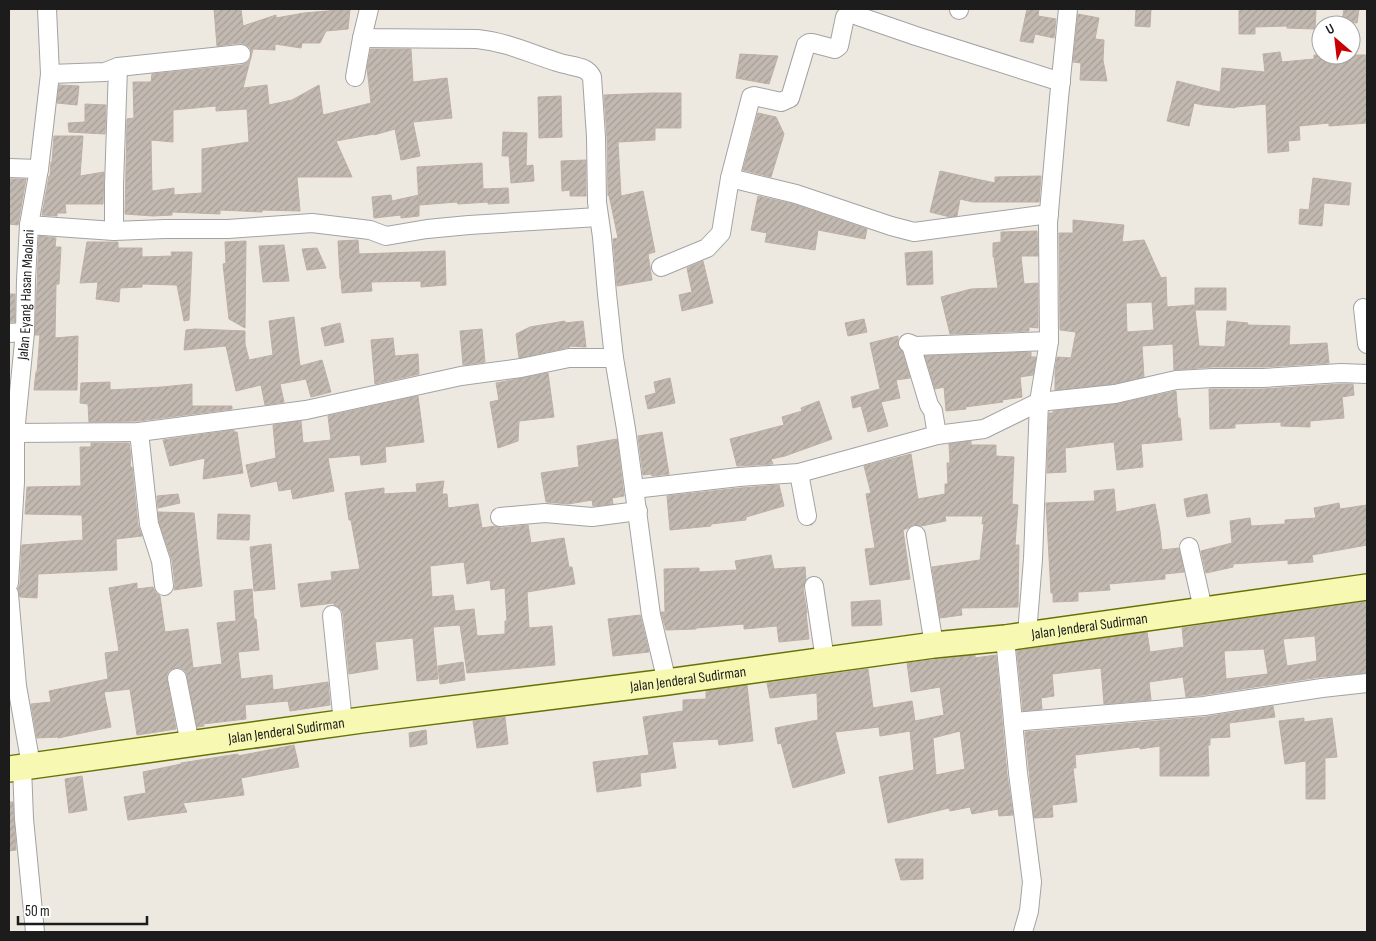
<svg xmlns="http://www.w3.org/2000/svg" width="1376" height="941" viewBox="0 0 1376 941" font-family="'Sofia Sans Condensed',sans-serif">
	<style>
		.building { fill: url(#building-hatch); stroke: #bfafa4; fill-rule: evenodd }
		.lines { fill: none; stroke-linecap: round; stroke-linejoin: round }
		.minor-casing { stroke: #a3a3a3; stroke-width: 20 }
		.secondary-casing { stroke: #677204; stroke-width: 28 }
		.minor { stroke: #fff; stroke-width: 18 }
		.secondary { stroke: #f7f9b3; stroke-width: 25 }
		.labels { text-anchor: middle; stroke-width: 4; stroke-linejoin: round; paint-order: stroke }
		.street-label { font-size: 15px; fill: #1c1c1c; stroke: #fff }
	</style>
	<defs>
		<pattern id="building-hatch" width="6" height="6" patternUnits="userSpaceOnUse" patternTransform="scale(1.25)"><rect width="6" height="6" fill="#c2b9b1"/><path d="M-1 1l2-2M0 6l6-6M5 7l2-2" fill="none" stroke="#a69e98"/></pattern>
	</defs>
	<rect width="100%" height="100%" fill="#ede9e1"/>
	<path class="building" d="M214,9H241L243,26L276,15V18L304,13L350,9L348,29L326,31L320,43H302L301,48L275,44V50L253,49L243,88L267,85L269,105L292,100L319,85L323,115L371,103L367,68L371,49H411L413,82L447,78L452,118L413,122L420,156L401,160L395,129L374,135V134L336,141L352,177H297L300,211L262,210V212L220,210V214L172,212V215L153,216L125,214L127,119L134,118L133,82H151L152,74L242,65L248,62L251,58V52L250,48L245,44L240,43L217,46ZM216,106V111L247,109L249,142L202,149V193L174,195V188L152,191L151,140L173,142V110Z
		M1027,9H1039L1038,16L1056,19L1054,38L1035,34L1033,43L1020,41Z
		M1136,9H1151L1150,27L1135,26Z
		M1239,9H1316L1315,29L1287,28V26L1255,27V34H1239Z
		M1344,9H1359L1357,23L1342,21Z
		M1078,14L1099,18L1095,39L1104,40L1103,60L1107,81L1080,80L1081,63L1073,62Z
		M1280,52L1282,62L1314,59V55H1366V79H1367V123L1329,126V123L1299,126L1300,140L1288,141L1289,151L1268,153L1266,104L1236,107L1235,108L1203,105L1194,103L1189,126L1167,121L1177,81L1220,92L1222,68L1265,72L1263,54Z
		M740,54L778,56L769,84L736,78Z
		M59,85L79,86L77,105L57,103Z
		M652,93H681V128H655V140L618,142L621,196L643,191L655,252L648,254L652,280L617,286L613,239L618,238L609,195L608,196L607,137L604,95Z
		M561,96L562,137L539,138L538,97Z
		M85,104L106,105L105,134L69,132L68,123L85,122Z
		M758,113L776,117L784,134L771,177L743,170Z
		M503,132L527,133L526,166L533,165L534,181L511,183L509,156H502Z
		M54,136H83L80,176L104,172L103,204H65L66,213H57V216L42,215L49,176H50L51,162H52Z
		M586,160V196H570V190L562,191L561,161Z
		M482,163L483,189L508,188L509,203L488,204V202L458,204L457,202L419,205L417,167Z
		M940,171L995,183V177L1041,176L1039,202H973L960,199L957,216L950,217L930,212Z
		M1313,178L1351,183L1349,205L1324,203L1322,226L1299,224L1300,209L1309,210Z
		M9,179H26L18,225L9,224Z
		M391,195L392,201L419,195V216L401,218V215L374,218L372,197Z
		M758,196L793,204L867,229L865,239L818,230L815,250L765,242L767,233L751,230Z
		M1073,220L1124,225L1122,242L1144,240L1161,278L1166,277L1167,307L1194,305L1195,309V288H1226V310H1195L1199,346L1225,347L1227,321L1248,323L1247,325L1290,326L1289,345L1327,343L1329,363L1263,367H1212L1174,370L1173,344L1142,346L1144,377L1113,384L1055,390V372L1057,357L1071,358L1076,332L1060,330L1059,233H1073ZM1152,302L1154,330L1127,332L1126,303Z
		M1037,231L1038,256H1021L1024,284L1038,283V328L1029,327V331L950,334L941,297L971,289L998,288L994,257H993V243L1001,242V232Z
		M39,236L56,238L55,247H61L59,284H56L55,338L78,336L77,390H34L36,372H37L40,335H35Z
		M358,240L359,254L445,251L446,285L421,287V281L371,282L372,291L342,293L341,279H340L338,241Z
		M246,241L245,328L229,319L223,264L226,263L225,242Z
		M87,242H118V248H142V257L172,256L171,252H192L189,320L184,321L177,285L142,284V287L120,288L119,302L96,299L98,282L80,283Z
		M284,245L289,281L263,282L259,246Z
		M317,248L326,268L307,270L302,249Z
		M932,251L933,284L907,285L905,253Z
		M703,261L713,303L682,311L679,295L692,292L687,268Z
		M9,294H15V322H9Z
		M294,317L300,366L322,360L331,392L311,397L306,379L280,384L284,402L265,405L261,385L236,391L226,346L184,350L186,330L195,329L245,331V344L249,360L273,355L269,321Z
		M864,319L867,332L848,336L845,323Z
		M565,321V323L583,321L586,347L569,346L570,347L519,358L516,334L530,327Z
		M340,323L344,342L325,346L321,328Z
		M482,329L485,362L463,365L460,331Z
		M898,336V345L902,351L910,378L896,380L900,398L881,402L888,426L868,432L861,406L853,408L851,397L880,389L870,343Z
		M393,338L395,356L418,354L419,374L375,384L371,340Z
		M1031,352V357H1036L1033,375L1020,377L1022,397L1002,400L1003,402L965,407L966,409L946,411L944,387L935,389L925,356Z
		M548,373L554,417L519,421L518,441L498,448L490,402L499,400L496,383Z
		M670,378L675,403L648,409L645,396L656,393L654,382Z
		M110,382V390L162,387L192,384V406H232V409L138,421L89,422L88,404L80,403L81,383Z
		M1341,384H1353L1354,395L1342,397L1344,418L1310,421V427L1281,426V422L1235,424V428L1210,429L1209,389H1263Z
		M1176,391L1178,418H1180L1182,440L1141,444L1143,467L1117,470L1114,442L1065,448L1066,472L1047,473L1049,413H1053V411L1117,404Z
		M418,396L424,442L385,447L386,462L361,465L360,455L328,458L334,491L293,499L291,489L279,491L277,481L251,487L246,465L276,458L273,425L301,421L303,443L331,440L328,416Z
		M819,401L832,439L785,456L771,459L773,464L737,466L730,439L784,425L782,417L802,411L801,408Z
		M234,430V432H237L243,473L203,479L205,458L170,466L163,440Z
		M662,432L669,474L652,476L651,474L643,475L638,436Z
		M617,439L624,496L612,498L613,504L593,506L592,500L568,504L546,502L541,473L579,467L577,446Z
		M971,441V445H996V456L1014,457L1012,504L1018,505L1015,545H1019L1018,607L961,608L962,615L940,618L932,567L980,560L984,524H982L983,516H945L946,521L921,526L914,525L908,528L903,530L910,579L870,585L865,549L875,548L866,494L871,493L864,466L911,454L918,499L945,494V484H948L947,463H950L949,444Z
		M91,443H129L131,457L130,467H132L138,525L142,536L116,539L117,570L38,574L37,598L20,597L18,589L20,584L22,545L83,540L82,515L25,514L27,487L81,486L80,447H91Z
		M444,481L442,494H447L448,508L478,504L482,528L495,526L501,528L528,525L531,543L564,538L569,567H572L575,584L527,592L529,628L552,626L555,665L467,673L460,625L433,627L438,679L417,681L413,638L375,642L378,669L349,674L343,614L341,609L334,605V603L301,607L298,584L332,580L331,572L360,569L351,520H349L345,493L384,488V494L417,492L416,484ZM464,562L467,584L490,580L491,590L505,588L507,621H505V634L477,636L474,609L455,611L453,595L432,597L430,566Z
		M779,485L784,506L746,517V520L711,524V526L670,530L667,496L740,488Z
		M1114,489L1116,512L1155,504L1160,531L1162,550L1179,548L1184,572L1165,574V579L1109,584L1110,590L1078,592V601L1053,602V593H1051L1046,503L1095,501L1094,491Z
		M178,494L180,503L158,508L157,496Z
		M1207,494L1210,513L1187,517L1184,499Z
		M1339,503L1340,509L1367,505V545L1312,555L1313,562L1288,564V560L1233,564V567L1206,573L1201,551L1232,543L1230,521L1250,518L1251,526L1285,524V520L1316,518L1314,508Z
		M158,512L194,513L202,586L174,590L175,585L172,560L159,522Z
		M218,514L250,515L249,540L217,539Z
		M271,544L275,589L254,591L250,547Z
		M771,555L774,569L805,567L806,580L803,588L807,613H806L809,639L779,642L777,626L744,629V624L696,628V629L666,630L661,612H665L664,569L699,568V572L737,570L735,561Z
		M137,583V589L153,587L155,592L160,596L165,632L188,629L193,668L222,664L217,623L236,621L234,591L252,589L254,619H256L259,650L238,652L241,679L272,675L273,690L328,682L330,705L290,711L288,701L245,705L246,719L203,724L204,726L197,727L187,675L185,671L181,668H175L170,670L167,674V680L176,729L137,735L130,689L104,692L111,727L58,738V737L37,738L31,704L51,702L49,691L108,679L105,653L119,651L109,588Z
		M880,600L882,625L852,626L851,602Z
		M1367,601V673L1320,677L1203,695L1186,697L1183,677L1149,682L1151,700L1104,704L1101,668L1052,674L1054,696L1041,698L1042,709L1023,711L1017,651L1147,632L1150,652L1184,647L1182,628ZM1315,636L1317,661L1287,666L1283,639ZM1264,649L1268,674L1226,679L1224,651Z
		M640,615L649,652L613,656L608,619Z
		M975,655V658L996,655L1007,774L1013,815L999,816L998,809L972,814L970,807L950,811L949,808L888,823L879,777L914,770L910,731L880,736L879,727L835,732L845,773L793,788L781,743L778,744L775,728L818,720L817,693L770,698L767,683L868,669L873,708L912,701L915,721L944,715L940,687L911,692L907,663ZM960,731L965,769L936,775L933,738Z
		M463,662L465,680L440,684L438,666Z
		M747,685L753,741L719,745L718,739L672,742L676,768L640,773L641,786L597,792L593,762L649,755L643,717L683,711V700L706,699V691Z
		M1273,706L1275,717L1229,723L1230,737L1210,738V745H1208L1209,776H1160V746L1140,749V747L1075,755L1076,768H1073L1077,802L1052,805L1053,817L1034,818L1025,732L1205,717Z
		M505,717L508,744L477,748L473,721Z
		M1304,718V722L1332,718L1337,757L1325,758V799H1306V761L1285,764L1279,721Z
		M426,730L427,744L410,747L409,733Z
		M294,745L299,767L241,778L244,795L183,803L187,812L128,820L124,797L146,793L143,772L181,764V763L238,754V756Z
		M82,776L87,810L69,813L65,779Z
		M9,802H13L16,850L9,851Z
		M895,859H923V879L901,880Z"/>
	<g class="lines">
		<g class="minor-casing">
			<g id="minor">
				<path d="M369,9L362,38L477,39C506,42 529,53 557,62C566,65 576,66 584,69C588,71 590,73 592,77L596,137L597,202L602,237L607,294L614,358L626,429L651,615L667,682"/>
				<path d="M959,10V9"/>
				<path d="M50,74L105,72L118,67L241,54"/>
				<path d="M355,77L362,38"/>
				<path d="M9,168L39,169"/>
				<path d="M730,178L796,194L891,226L914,232L1049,214"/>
				<path d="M29,225L114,231L165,229H228L312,223L370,230L386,236L427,229L469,225L598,217"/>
				<path d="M114,231V185L118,67"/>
				<path d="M661,267L707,248L721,233L730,178L751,97L754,96L781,102L790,98L806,45L809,43H812L835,49L839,46L845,17C850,13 853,14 858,16L916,36L1061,82"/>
				<path d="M1363,308L1367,344"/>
				<path d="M9,333L25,332"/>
				<path d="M908,343L915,346L1049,341"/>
				<path d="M911,345L929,405L933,411L937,435"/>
				<path d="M139,432L149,524L161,561L164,586"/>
				<path d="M15,433L139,432L306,410L461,376L521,368L569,358H614"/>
				<path d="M799,473L807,516"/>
				<path d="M634,489L739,477L799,473L937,435L984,429L1039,402L1115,394L1176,380L1213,378H1263L1341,373L1367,374"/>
				<path d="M500,517L545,513L592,517L638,511"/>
				<path d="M916,535L934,645"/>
				<path d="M1189,547L1203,609"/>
				<path id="s1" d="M9,583L15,482V433L25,332L26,280L29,225L39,169L50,74L47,9"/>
				<path d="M814,586L825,660"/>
				<path d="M9,594L17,686L31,765"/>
				<path d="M332,615L343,723"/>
				<path d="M1027,634L1033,559L1039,402L1049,341L1048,223L1059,98L1068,9"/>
				<path d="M1005,638L1018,773L1032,882L1029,911L1023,932"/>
				<path d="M177,678L190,744"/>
				<path d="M1013,722L1204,706L1322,688L1367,683"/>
				<path d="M22,767L24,819L35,932"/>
			</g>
		</g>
		<g class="secondary-casing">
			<g id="secondary">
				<path id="s2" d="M9,769L362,720L667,682L934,645L1005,638L1367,587"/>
			</g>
		</g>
		<use href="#minor" class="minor"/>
		<use href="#secondary" class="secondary"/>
	</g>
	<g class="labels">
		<g class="street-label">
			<text dy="5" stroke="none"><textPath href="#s1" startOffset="289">Jalan Eyang Hasan Maolani</textPath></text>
			<text dy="5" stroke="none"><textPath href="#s2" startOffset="1090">Jalan Jenderal Sudirman</textPath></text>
			<text dy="5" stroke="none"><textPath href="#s2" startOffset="685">Jalan Jenderal Sudirman</textPath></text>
			<text dy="5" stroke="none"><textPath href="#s2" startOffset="280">Jalan Jenderal Sudirman</textPath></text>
		</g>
	</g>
	<rect width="1376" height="941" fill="none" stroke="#1c1c1c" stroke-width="20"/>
	<g transform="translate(1336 40) rotate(332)"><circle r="24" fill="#ffffff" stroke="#a4a4a4"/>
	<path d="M0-4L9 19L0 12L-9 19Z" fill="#c80002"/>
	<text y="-8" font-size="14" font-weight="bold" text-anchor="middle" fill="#1c1c1c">U</text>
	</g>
	<path d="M18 916v8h129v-8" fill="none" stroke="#1c1c1c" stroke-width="2.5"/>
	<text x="25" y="916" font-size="15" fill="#1c1c1c" stroke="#ffffff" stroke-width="4" paint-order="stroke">50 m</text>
</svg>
